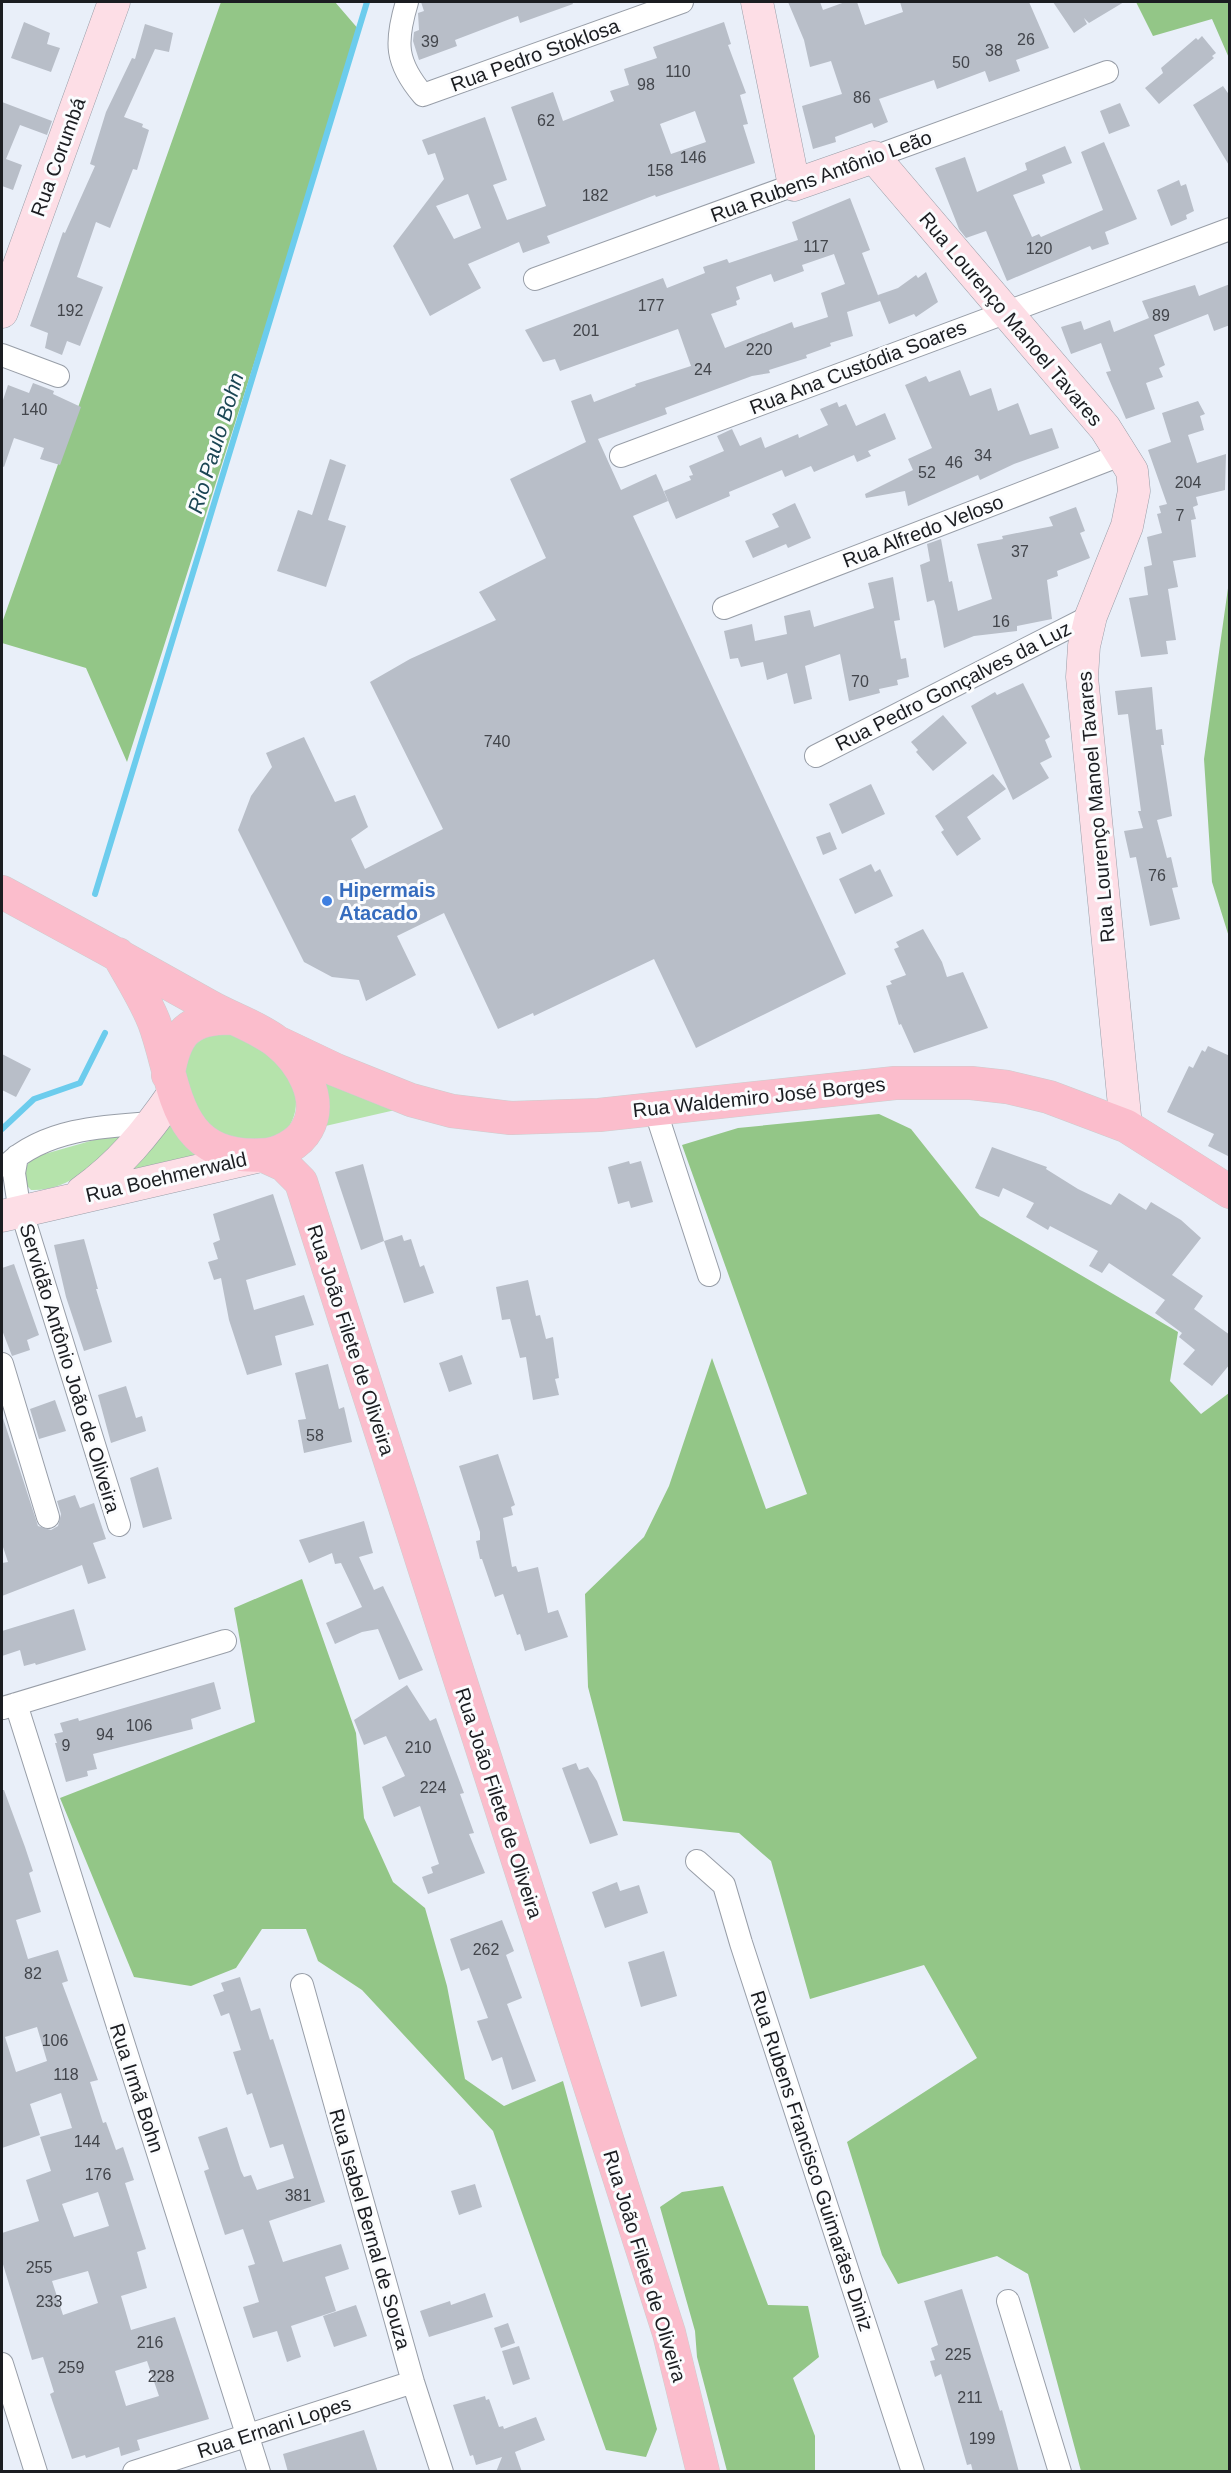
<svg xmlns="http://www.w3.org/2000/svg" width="1231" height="2473" viewBox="0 0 1231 2473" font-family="Arial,sans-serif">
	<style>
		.green { fill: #b5e3ab }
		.forest { fill: #93c687 }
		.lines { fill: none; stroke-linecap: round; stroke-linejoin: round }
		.stream { stroke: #6ccced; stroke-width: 6 }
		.building { fill: #b8bec8; fill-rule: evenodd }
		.street-casing { stroke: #989ea8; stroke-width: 24 }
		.secondary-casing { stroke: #989ea8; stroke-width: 33 }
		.primary-casing { stroke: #cdcdce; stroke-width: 34 }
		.street { stroke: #fff; stroke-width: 22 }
		.secondary { stroke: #fddee6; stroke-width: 32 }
		.primary { stroke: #fbbdcc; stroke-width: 33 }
		.shop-dot { fill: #3f7fe0; stroke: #fbfcfe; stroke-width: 2 }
		.labels { text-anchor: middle; stroke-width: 6; stroke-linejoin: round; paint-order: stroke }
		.number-label { font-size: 16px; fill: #42454b }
		.street-label { font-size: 20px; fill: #1b1d21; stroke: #fbfcfe }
		.shop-label { font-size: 20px; font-weight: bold; fill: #366cbe; stroke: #fbfcfe; text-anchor: start }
		.water-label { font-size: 21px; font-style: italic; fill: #1b4654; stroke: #fbfcfe }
	</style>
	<rect width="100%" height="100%" fill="#e9eff9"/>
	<path class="green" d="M240,1031C254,1042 274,1053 285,1067C299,1085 302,1121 280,1135C271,1141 259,1144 249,1148L206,1126L181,1070C192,1039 208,1032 240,1031Z
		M318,1076L404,1108L321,1127Z
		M168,1122L218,1159L109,1178Z
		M129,1130L124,1138C96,1162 71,1191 31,1190C19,1178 23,1168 34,1157Z"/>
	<path class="forest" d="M221,2H335L360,31L127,762L86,668L2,643V623Z
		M1136,2H1229V58L1212,19L1153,36Z
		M1229,581L1230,937H1229L1212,882L1204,759Z
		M879,1114L911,1129L980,1216L1178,1332L1170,1381L1201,1414L1229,1393V2471H1081L1028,2274L997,2256L898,2284L882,2255L847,2142L977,2058L924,1965L810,1999L771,1861L739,1833L623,1821L588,1687L585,1594L644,1537L669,1486L712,1358L766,1509L807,1494L682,1145L738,1128Z
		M302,1579L356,1733L364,1818L393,1882L425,1908L447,1986L465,2079L504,2106L563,2081L657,2429L646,2457L606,2450L493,2131L362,1990L318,1961L306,1929H262L236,1968L191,1986L134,1977L60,1798L255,1722L234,1608Z
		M723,2186L768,2305L808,2306L819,2357L793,2378L815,2436V2471H727L697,2357L695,2331L660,2207L682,2192Z"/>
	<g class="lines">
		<path class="stream" d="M95,894L367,2
			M2,1129L34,1099L80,1083L105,1033"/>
	</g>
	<path class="building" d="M421,2H572L573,4L520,23L518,16L455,40L457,46L419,60L413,41L414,32L419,30L418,13L424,11Z
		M788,2H820L823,10L845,2H857L865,25L903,12L900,2H1029L1049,48L1016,60L1020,71L989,82L985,71L937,89L934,80L879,99L888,122L874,128L872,123L835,137L836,142L813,149L802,106L842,94L831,61L810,67L804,40Z
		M1053,2H1124L1089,23L1084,18L1087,24L1074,33Z
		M24,22L50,33L47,44L60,48L51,72L11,58Z
		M724,22L731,44L728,45L746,93L740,95L748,124L743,125L755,163L656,197L655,195L547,236L550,243L523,253L519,242L468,264L481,288L430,316L393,246L444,179L435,153L428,155L422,140L485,117L507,180L493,185L507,220L546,206L511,107L553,92L563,121L614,101L610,91L629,85L624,69L657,58L653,47ZM695,111L706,142L671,154L660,124ZM468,194L481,228L454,239L436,206Z
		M145,24L173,33L169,52L155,49L124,117L143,124L142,127L149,130L137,170L133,169L110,228L96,222L77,277L103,287L80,346L67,341L62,355L45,348L48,333L30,326L63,232L65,233L95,166L90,164L106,112L132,58L135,59Z
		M1202,36L1216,53L1212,56L1214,58L1159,104L1145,88L1163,73L1161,68L1196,38L1198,40Z
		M1223,86L1230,96V167L1193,105Z
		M2,102L52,121L47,135L20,125L6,159L22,165L13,190L2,186Z
		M1120,103L1130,126L1109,134L1100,111Z
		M1104,142L1137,219L1105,232L1109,244L1092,250L1090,246L1007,281L986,231L966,238L959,229L935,168L965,157L977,192L1027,170L1025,163L1065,146L1072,163L1042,175L1045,183L1013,195L1032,237L1039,234L1041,237L1103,210L1081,152Z
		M1179,180L1181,186L1186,184L1194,211L1186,215L1187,219L1171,226L1157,190Z
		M850,198L870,250L862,253L879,298L878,295L898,288L916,275L918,278L926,272L938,302L916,317L914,314L889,324L880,301L847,312L853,336L830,343L831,346L806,355L807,358L769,370L770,373L752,376L665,408L667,414L598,439L621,490L656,474L668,501L633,516L846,974L696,1048L654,959L534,1016L533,1013L498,1029L444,913L397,936L416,975L366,1001L359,980L332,977L304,962L238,830L251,796L272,767L266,753L304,737L335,802L355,795L368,827L351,839L365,869L443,829L370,682L410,659L496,620L479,592L546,558L510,479L586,442L571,401L591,394L594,402L636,386L635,384L691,366L678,329L560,371L555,359L543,362L525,330L663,278L667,288L705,273L703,267L727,259L729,263L798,240L792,222ZM834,254L845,284L821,293L828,317L794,328L792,322L725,348L711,314L737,305L736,301L740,299L736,287L771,274L774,282L804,271L802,265Z
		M1230,284V325L1214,331L1208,314L1154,335L1165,365L1159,368L1163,377L1146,383L1155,409L1126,419L1106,372L1111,371L1101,343L1071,354L1061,327L1081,321L1084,330L1110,320L1114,332L1149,318L1142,301L1195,285L1199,296Z
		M960,370L970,396L991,388L998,411L1018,403L1030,435L1052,428L1059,448L1014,464L980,480L978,475L908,506L905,491L866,498L865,494L913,470L908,459L932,448L905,385L926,376L929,382Z
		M33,383L54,391L53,394L81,407L60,465L40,459L44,448L14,438L4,467L2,466V403L8,385L29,393Z
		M1198,401L1205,414L1200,416L1204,430L1188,435L1197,463L1226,454L1225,490L1196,497L1198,505L1193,507L1196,519L1191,520L1196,557L1173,561L1178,587L1168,589L1176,640L1166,641L1168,654L1141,657L1129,598L1148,595L1144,567L1152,565L1147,537L1162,533L1157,514L1161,513L1159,506L1167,504L1148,450L1171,442L1162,413Z
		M837,402L839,407L846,404L856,426L885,413L896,439L868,451L871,456L857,462L854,455L814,472L811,466L785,477L782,470L729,492L730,496L676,519L664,491L691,480L689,476L693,475L689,466L724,451L717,436L732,429L740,446L761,437L765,448L798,434L799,438L828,425L820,409Z
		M330,459L346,465L328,520L346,526L326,587L277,571L298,510L312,515Z
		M795,503L811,538L788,548L786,544L753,558L745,541L779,527L772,514Z
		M1076,507L1085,531L1080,533L1090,558L1057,571L1058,576L1047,580L1052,619L1017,626V631L974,636L944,648L936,606L934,600L927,602L920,565L930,561L927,544L941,539L949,582L952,581L958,611L992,599L977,544L1003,539L1002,536L1053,526L1049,517Z
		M893,577L900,620L894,621L901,659L906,658L909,677L897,680L898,685L879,689L880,693L849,701L840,654L805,666L812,699L794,704L787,673L767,680L763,662L741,667L738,658L730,659L724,631L752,624L755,641L787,634L784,616L810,610L814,627L874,608L868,583Z
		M1023,683L1050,737L1045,740L1052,757L1040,763L1049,778L1013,800L971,706L995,692L997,695Z
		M1152,687L1156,730L1162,729L1164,745H1161L1172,816L1157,820L1167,858L1171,857L1178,887L1172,888L1180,919L1150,926L1136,857L1130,858L1124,831L1143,828L1138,811H1141L1128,714L1118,715L1115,691Z
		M943,715L967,743L933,771L916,752L918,750L911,742Z
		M993,774L1006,789L967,817L981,839L957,856L941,832L944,830L935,816Z
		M871,784L885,814L842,834L829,804Z
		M830,832L837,849L823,855L816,837Z
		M871,864L875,872L880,869L893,896L855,914L839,879Z
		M923,929L942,962L947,977L963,972L988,1028L914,1053L901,1024L899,1025L886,986L892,984L890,981L906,975L894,949L899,947L896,942Z
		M1208,1046L1230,1056V1157L1208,1146L1214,1134L1167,1112L1189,1066L1193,1068L1202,1050L1205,1052Z
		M2,1054L31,1069L16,1097L2,1090Z
		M992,1147L1047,1167L1046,1169L1078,1189L1111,1205L1119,1193L1146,1210L1151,1202L1181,1220L1201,1238L1172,1275L1203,1296L1194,1309L1230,1335V1364L1212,1386L1183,1364L1195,1350L1179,1337L1182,1333L1155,1313L1165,1300L1109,1263L1102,1273L1089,1266L1098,1251L1050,1226L1048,1230L1026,1217L1034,1203L1003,1188L999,1197L975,1188Z
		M629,1161L630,1164L641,1161L653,1202L631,1208L629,1201L618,1204L608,1167Z
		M363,1164L384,1241L402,1235L404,1241L411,1239L420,1267L424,1265L434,1293L404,1303L384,1241L361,1250L335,1172Z
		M273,1194L296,1265L246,1280L254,1310L304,1295L314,1325L275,1336L282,1365L247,1375L229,1320L221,1278L214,1280L208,1262L218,1259L213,1243L220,1240L213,1214Z
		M84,1239L98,1289H96L112,1342L84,1351L66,1297L54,1245Z
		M14,1264L39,1335L27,1340L30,1350L12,1356L2,1330V1268Z
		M528,1280L536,1316L540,1315L546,1339L553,1337L559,1378L555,1379L559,1395L533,1400L526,1357L520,1358L510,1319L502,1320L496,1287Z
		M462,1355L472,1384L449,1392L439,1363Z
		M328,1364L339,1409L344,1407L352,1442L304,1453L298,1420L306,1419L295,1373Z
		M126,1386L136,1418L142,1416L146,1431L111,1443L98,1395Z
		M55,1400L66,1431L39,1439L30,1409Z
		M2,1415L38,1526L51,1530L58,1526L61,1514L57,1501L75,1495L80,1508L94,1503L106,1539L93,1543L106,1578L88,1584L82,1565L2,1596V1563L8,1562L2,1544Z
		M498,1454L515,1505L511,1507L513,1515L503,1518L512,1567L516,1566L518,1572L538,1567L548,1613L558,1610L568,1637L525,1651L520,1634L517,1635L503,1594L495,1597L482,1559H480L476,1541L480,1540V1532L459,1466Z
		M158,1467L172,1519L143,1528L130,1478Z
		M364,1521L373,1553L359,1557L374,1590L383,1586L423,1670L399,1680L378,1629L362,1632L335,1644L326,1623L362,1607L341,1563L335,1564L332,1553L309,1563L299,1540Z
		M74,1609L86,1650L36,1665L35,1663L24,1666L20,1650L2,1656V1631Z
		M214,1682L221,1709L191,1719L193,1729L93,1754L97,1769L87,1771L88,1776L66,1782L55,1743H57L54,1734L63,1732L60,1723L78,1718L79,1721Z
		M407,1685L430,1721L436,1718L464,1793L460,1794L474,1833L469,1834L485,1873L428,1894L422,1877L433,1873L431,1867L439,1864L420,1806L394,1817L382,1787L405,1776L386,1736L364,1745L354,1720Z
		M576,1763L579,1770L588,1767L597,1781L618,1835L590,1844L562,1768Z
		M2,1790H4L25,1847L33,1871L29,1873L41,1912L16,1920L28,1959L58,1950L68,1981L62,1983L98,2080L90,2082L103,2123L106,2122L116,2150L123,2147L134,2180L125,2183L146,2249L137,2252L147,2288L121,2296L131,2330L175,2317L209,2419L137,2440L140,2450L121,2456L119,2447L86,2458L85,2455L72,2459L50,2394L54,2392L43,2357L32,2360L2,2261V2233L39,2221L26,2180L51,2171L40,2137L72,2128L61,2093L30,2104L40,2135L2,2148ZM37,2027L47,2061L16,2072L5,2037ZM98,2192L109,2226L74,2237L62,2204ZM88,2271L98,2303L63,2315L52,2281ZM147,2361L159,2396L126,2406L115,2371Z
		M617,1882L620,1891L639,1885L648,1913L605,1928L592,1892Z
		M502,1920L514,1951L506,1955L522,1998L507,2004L536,2081L512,2090L502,2057L492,2061L477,2021L488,2018L469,1968L461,1971L450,1939Z
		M664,1951L677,1996L641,2007L628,1962Z
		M240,1977L251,2011L260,2008L270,2040L273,2039L325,2202L269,2221L283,2262L341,2244L349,2269L325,2277L336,2311L291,2326L301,2357L287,2362L277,2331L253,2338L243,2307L259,2302L248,2266L255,2264L243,2229L225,2235L204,2171L209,2169L198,2137L227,2127L241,2171L244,2177L251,2175L257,2190L294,2178L283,2144L270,2148L252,2093L247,2095L233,2052L241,2050L229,2013L221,2016L213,1995L224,1991L221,1983Z
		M475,2184L482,2207L459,2215L451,2191Z
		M962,2289L1000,2411L1002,2410L1019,2472H973L971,2464L967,2465L941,2374L935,2377L930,2361L935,2360L931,2348L938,2345L924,2301Z
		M485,2293L493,2317L429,2337L420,2311L450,2301L451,2305Z
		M356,2305L367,2336L334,2347L323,2316Z
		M508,2323L515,2343L501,2348L494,2328Z
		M519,2346L530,2379L513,2385L502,2351Z
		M485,2396L486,2400L489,2399L499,2427L503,2426L504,2429L536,2417L545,2440L515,2452L522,2472H496L502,2457L476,2465L473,2455L470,2456L453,2405Z
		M364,2430L378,2472H288L283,2454Z"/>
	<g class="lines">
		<g class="street-casing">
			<path id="street" d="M407,2C395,42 395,62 423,95L682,2
				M874,157L1107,72
				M535,279L794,185
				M2,355L58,376
				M621,456L1230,229
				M724,608L1123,454
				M816,756L1091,616
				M655,1109L709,1275
				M17,1156L14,1173L18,1200L119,1525
				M6,1166C44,1129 103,1126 153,1123
				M2,1364L48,1517
				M16,1704L259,2472
				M3,1708L225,1641
				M697,1861L724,1885L741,1943L913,2472
				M302,1985L413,2382L442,2472
				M1008,2301L1060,2472
				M2,2364L36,2472
				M134,2472L413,2382"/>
		</g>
		<g class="secondary-casing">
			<path id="secondary" d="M757,2L794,185L874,157L1105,428L1132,471L1134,491L1127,526L1091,616L1084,646L1082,677L1126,1126
				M2,312L114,2
				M82,1192C120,1165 146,1133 173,1094
				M2,1216L261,1156"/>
		</g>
		<g class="primary-casing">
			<path id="primary" d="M2,892C71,929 140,967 209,1006C230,1018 258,1027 277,1042C301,1061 324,1099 307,1129C299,1144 278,1155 261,1155C171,1159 177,1083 154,1022C145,999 130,976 118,954
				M277,1042L336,1070L411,1100L452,1111L511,1118L599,1115L895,1083H971L1007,1087L1049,1097L1126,1126L1230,1192
				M168,1075C175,1034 187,1018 230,1018
				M262,1155L284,1165L301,1182L669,2333L703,2472"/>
		</g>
		<use href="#street" class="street"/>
		<use href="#secondary" class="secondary"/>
		<use href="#primary" class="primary"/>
	</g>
	<circle class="shop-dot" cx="327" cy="901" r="6"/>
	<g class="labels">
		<g class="number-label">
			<text x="1026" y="45">26</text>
			<text x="430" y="47">39</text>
			<text x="994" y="56">38</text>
			<text x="961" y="68">50</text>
			<text x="678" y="77">110</text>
			<text x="646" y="90">98</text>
			<text x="862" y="103">86</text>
			<text x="546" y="126">62</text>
			<text x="693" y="163">146</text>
			<text x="660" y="176">158</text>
			<text x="595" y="201">182</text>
			<text x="816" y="252">117</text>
			<text x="1039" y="254">120</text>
			<text x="651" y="311">177</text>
			<text x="70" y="316">192</text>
			<text x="1161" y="321">89</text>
			<text x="586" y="336">201</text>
			<text x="759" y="355">220</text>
			<text x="703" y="375">24</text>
			<text x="34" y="415">140</text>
			<text x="983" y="461">34</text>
			<text x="954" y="468">46</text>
			<text x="927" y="478">52</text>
			<text x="1188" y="488">204</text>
			<text x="1180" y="521">7</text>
			<text x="1020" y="557">37</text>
			<text x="1001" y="627">16</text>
			<text x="860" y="687">70</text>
			<text x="497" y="747">740</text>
			<text x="1157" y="881">76</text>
			<text x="315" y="1441">58</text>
			<text x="139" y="1731">106</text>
			<text x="105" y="1740">94</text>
			<text x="66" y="1751">9</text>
			<text x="418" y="1753">210</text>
			<text x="433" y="1793">224</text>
			<text x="486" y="1955">262</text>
			<text x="33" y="1979">82</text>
			<text x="55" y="2046">106</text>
			<text x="66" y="2080">118</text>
			<text x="87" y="2147">144</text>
			<text x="98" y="2180">176</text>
			<text x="298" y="2201">381</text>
			<text x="39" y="2273">255</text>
			<text x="49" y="2307">233</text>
			<text x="150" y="2348">216</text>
			<text x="958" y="2360">225</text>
			<text x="71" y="2373">259</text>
			<text x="161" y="2382">228</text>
			<text x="970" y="2403">211</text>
			<text x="982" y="2444">199</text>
		</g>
		<g class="street-label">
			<text transform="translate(535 55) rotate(-20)" y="7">Rua Pedro Stoklosa</text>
			<text transform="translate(58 157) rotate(-70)" y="7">Rua Corumbá</text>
			<text transform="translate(821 176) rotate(-20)" y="7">Rua Rubens Antônio Leão</text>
			<text transform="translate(1011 319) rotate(50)" y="7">Rua Lourenço Manoel Tavares</text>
			<text transform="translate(858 367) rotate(-21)" y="7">Rua Ana Custódia Soares</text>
			<text transform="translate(923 531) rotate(-21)" y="7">Rua Alfredo Veloso</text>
			<text transform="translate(953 686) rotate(-27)" y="7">Rua Pedro Gonçalves da Luz</text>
			<text transform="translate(1096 807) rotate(-95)" y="7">Rua Lourenço Manoel Tavares</text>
			<text transform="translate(759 1097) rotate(-6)" y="7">Rua Waldemiro José Borges</text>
			<text transform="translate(166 1177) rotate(-13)" y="7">Rua Boehmerwald</text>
			<text transform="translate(351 1340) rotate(72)" y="7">Rua João Filete de Oliveira</text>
			<text transform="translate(70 1368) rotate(73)" y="7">Servidão Antônio João de Oliveira</text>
			<text transform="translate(499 1803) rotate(72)" y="7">Rua João Filete de Oliveira</text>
			<text transform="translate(137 2088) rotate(72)" y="7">Rua Irmã Bohn</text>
			<text transform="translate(812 2161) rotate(72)" y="7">Rua Rubens Francisco Guimarães Diniz</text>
			<text transform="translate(370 2229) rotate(74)" y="7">Rua Isabel Bernal de Souza</text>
			<text transform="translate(645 2266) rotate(73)" y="7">Rua João Filete de Oliveira</text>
			<text transform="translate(274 2427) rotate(-18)" y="7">Rua Ernani Lopes</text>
		</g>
		<g class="shop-label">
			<text x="339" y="897">Hipermais<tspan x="339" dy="23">Atacado</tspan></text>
		</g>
		<g class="water-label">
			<text transform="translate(216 443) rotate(-73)" y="7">Rio Paulo Bohn</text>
		</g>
	</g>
	<rect width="1231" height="2473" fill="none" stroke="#1b1d21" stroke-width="6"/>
</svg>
